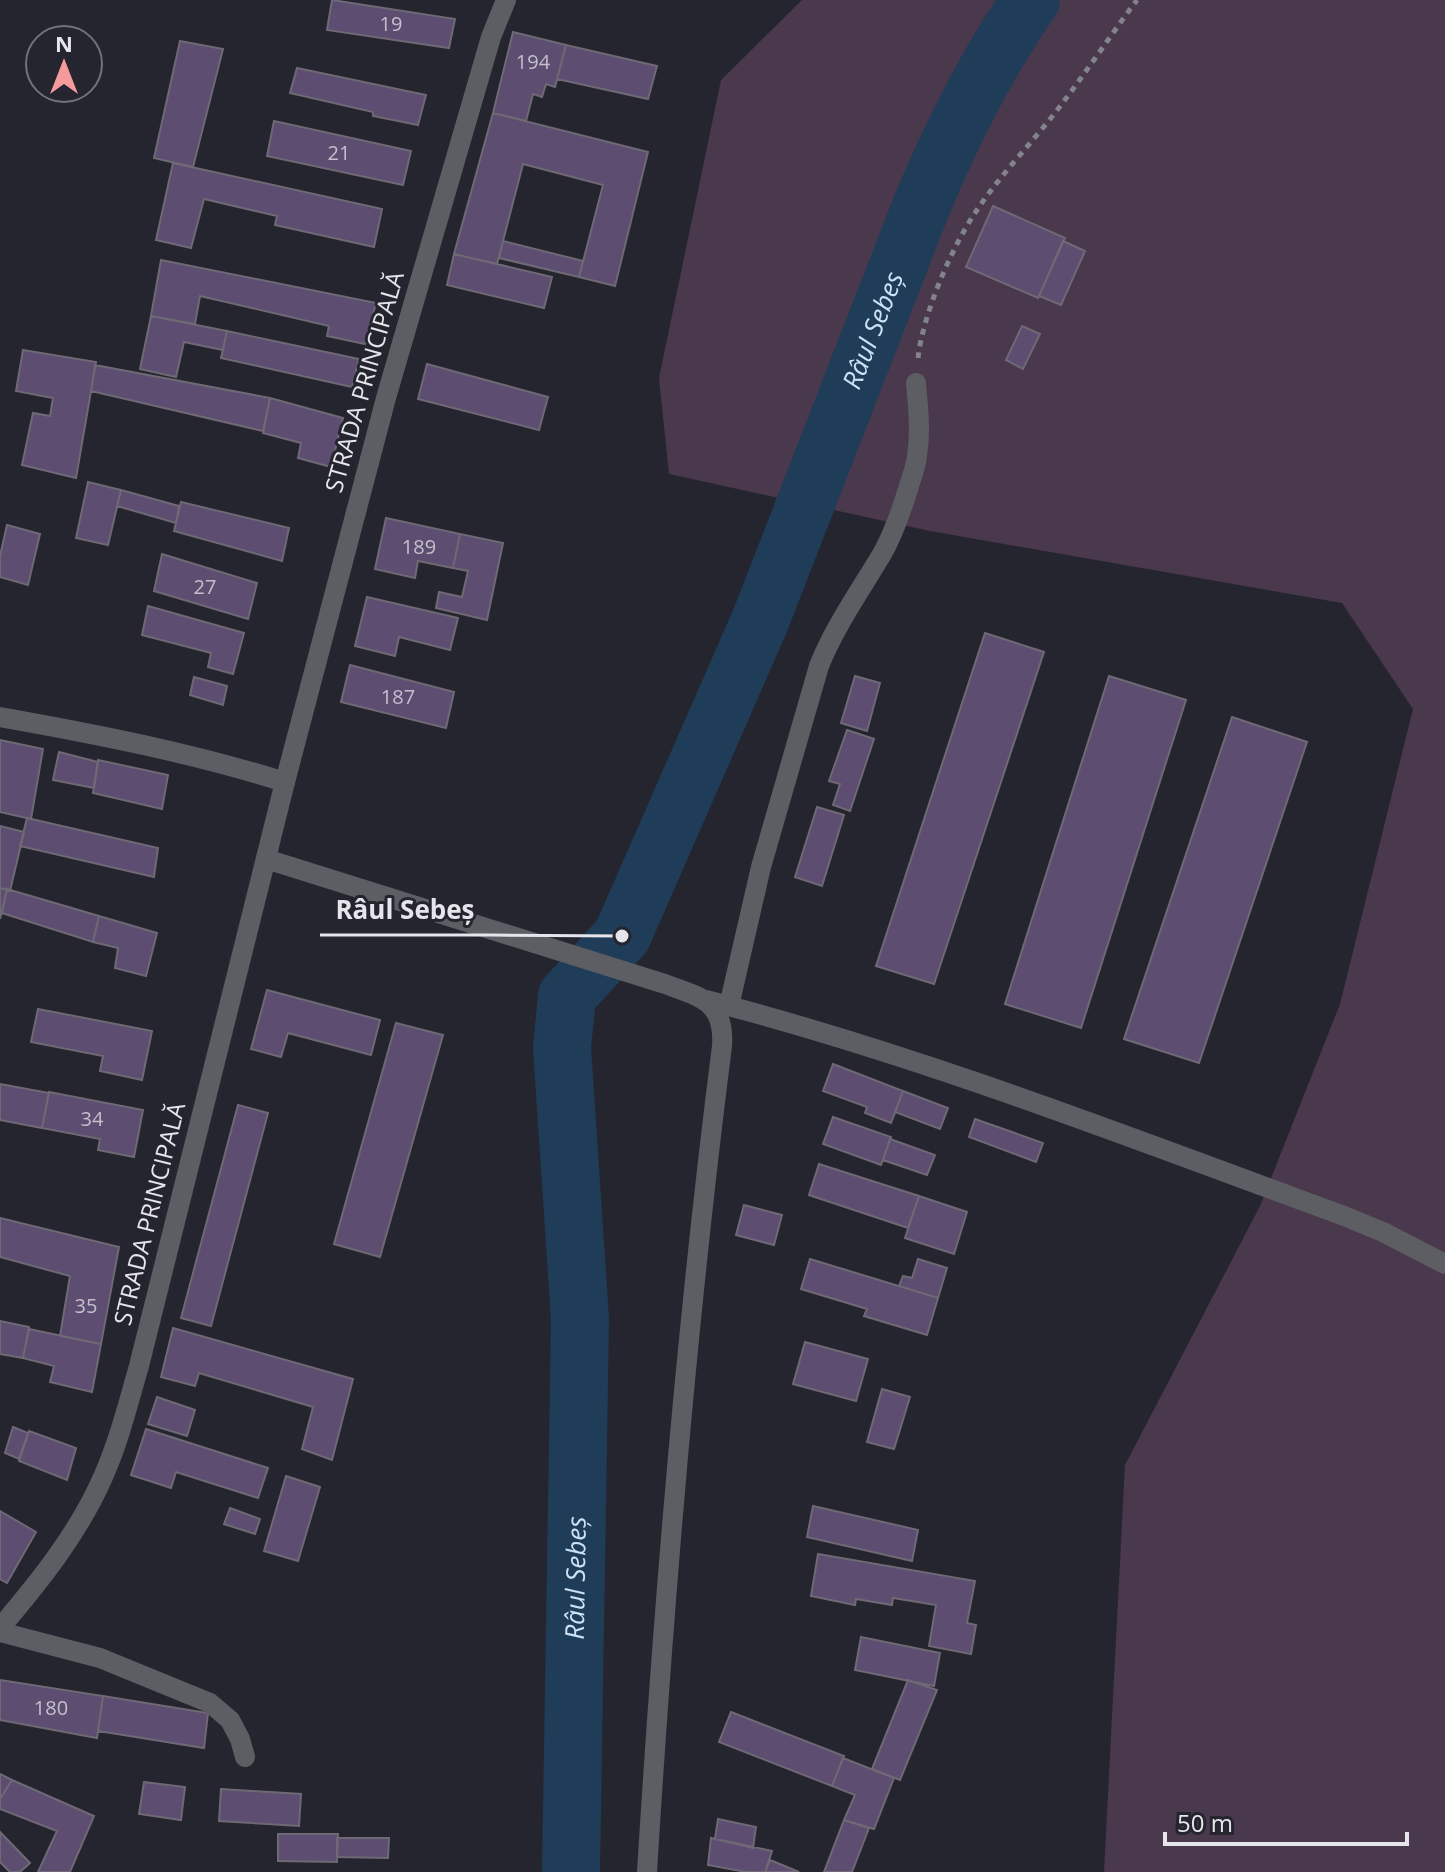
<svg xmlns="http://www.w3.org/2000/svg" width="1445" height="1872" viewBox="0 0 1445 1872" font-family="'Open Sans',sans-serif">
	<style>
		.green { fill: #4a384c }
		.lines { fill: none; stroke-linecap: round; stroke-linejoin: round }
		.river { stroke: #1f3d58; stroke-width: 58 }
		.building { fill: #5c4d71; stroke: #6e6974; stroke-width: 2 }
		.path { stroke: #83838b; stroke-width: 5; stroke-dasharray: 6 6; stroke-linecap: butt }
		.minor { stroke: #5c5e63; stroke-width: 20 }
		.tertiary { stroke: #5c5e63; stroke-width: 20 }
		.labels { text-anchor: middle; stroke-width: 6; stroke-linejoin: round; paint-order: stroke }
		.number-label { font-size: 20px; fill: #c3bfcc }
		.street-label { font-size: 24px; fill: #e5e5eb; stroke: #25252f }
		.water-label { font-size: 26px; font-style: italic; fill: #cde2f6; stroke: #25252f }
		.leader { fill: none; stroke: #e5e5eb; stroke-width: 3 }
		.callout-dot { fill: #e5e5eb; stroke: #25252f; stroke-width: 3 }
		.callout-label { font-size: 26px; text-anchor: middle; font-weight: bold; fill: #e5e5eb; stroke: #25252f; stroke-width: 6; stroke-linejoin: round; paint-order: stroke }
	</style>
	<rect width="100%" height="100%" fill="#25252f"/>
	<path class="green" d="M802,0H1445V1872H1104L1125,1465L1260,1206L1340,1004L1413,709L1342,603L930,531L669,474L659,378L721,80Z"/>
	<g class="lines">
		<path class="river" id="s1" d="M571,1872L580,1319L562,1048L567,996L622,936L760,621L921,207C951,135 986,64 1031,0"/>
	</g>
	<path class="building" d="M332,0L455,19L449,48L327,30Z
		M513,32L566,45L555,87L546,84L542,97L533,94L526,121L493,113Z
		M180,41L223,49L193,167L154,158Z
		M566,45L657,66L648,99L557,79Z
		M297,68L426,95L418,125L373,116V112L290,93Z
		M493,113L648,152L615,286L579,277L603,185L523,164L497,264L454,254Z
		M274,121L411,151L403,185L267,156Z
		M173,163L382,209L374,247L275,225L277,216L204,199L191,248L156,240Z
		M993,206L1065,238L1038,298L966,267Z
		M503,241L583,261L579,277L499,258Z
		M1063,241L1085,251L1061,305L1039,296Z
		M454,254L552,277L544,308L447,285Z
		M161,260L376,303L365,344L327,336L329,326L200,296L195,324L151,316Z
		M151,316L227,331L223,350L184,342L176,377L140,369Z
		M1022,326L1040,334L1023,369L1006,360Z
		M227,331L359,359L352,387L221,358Z
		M23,350L96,362L76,478L22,465L33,413L50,416L53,398L16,391Z
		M427,364L548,397L539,430L418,399Z
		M95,365L270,398L263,431L91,391Z
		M270,398L343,418L331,467L298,458L301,443L263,433Z
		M88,482L121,490L108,545L76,538Z
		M121,490L179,506L176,523L117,506Z
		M181,502L289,528L282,561L174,531Z
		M386,518L460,534L453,568L418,561L415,578L375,569Z
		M7,525L40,534L28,585L0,577V556Z
		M460,534L503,543L487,620L436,608L439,592L462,597L468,571L453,568Z
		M162,554L257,583L248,619L154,591Z
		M367,597L458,618L450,650L399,637L395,656L355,646Z
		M148,606L244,633L233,674L208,667L211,653L142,635Z
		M985,633L1044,652L934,984L876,966Z
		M350,665L454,692L446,728L341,702Z
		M855,676L880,683L867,731L841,723Z
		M1109,676L1186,700L1081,1028L1005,1004Z
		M194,677L227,686L223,705L190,695Z
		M1232,717L1307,742L1199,1063L1124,1039Z
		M847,730L874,739L850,811L833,805L840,784L829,781Z
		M0,740L43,749L31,819L0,812Z
		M59,752L98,762L94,788L53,780Z
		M98,760L168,775L162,809L93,793Z
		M817,807L844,815L822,886L795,877Z
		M27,818L158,848L154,877L20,846Z
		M0,826L24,832L10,891L0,888Z
		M0,888L7,889L0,919Z
		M7,889L99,916L93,942L2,913Z
		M99,916L157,933L146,976L115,968L118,948L93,942Z
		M267,990L380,1020L371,1055L288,1033L281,1057L251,1049Z
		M38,1009L152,1031L142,1080L100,1071L103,1056L31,1042Z
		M396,1023L443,1035L380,1257L334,1244Z
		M833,1064L903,1091L891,1123L865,1113L867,1107L823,1091Z
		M0,1084L49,1093L42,1128L0,1120Z
		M903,1091L948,1108L940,1129L895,1112Z
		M49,1092L143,1110L134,1157L98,1150L100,1139L42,1128Z
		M238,1105L268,1113L211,1326L181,1318Z
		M833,1117L891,1137L881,1165L823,1144Z
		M975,1119L1043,1143L1036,1162L969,1137Z
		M890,1139L935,1155L927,1175L883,1160Z
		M819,1164L919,1196L908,1228L809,1195Z
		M919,1196L967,1212L954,1254L905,1238Z
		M744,1205L782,1215L774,1245L736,1235Z
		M0,1218L119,1247L101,1344L60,1336L70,1276L0,1257Z
		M810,1259L938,1298L927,1335L864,1316L867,1309L801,1289Z
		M918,1259L947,1268L938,1298L899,1286L903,1276L912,1278Z
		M0,1321L29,1327L23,1358L0,1354Z
		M173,1328L353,1379L332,1460L302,1449L313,1407L199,1373L195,1386L161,1377Z
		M29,1329L101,1344L92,1392L50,1382L54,1366L23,1358Z
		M805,1342L868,1359L856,1401L793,1384Z
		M882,1389L910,1397L894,1449L867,1442Z
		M157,1397L195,1410L187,1436L148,1424Z
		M13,1427L28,1433L19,1459L5,1453Z
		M146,1429L268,1468L258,1498L176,1472L171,1488L131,1475Z
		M29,1431L76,1448L67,1480L19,1461Z
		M286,1476L320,1487L298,1561L264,1551Z
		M813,1506L918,1530L912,1561L807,1537Z
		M230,1508L260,1519L255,1534L224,1524Z
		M0,1511L36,1532L7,1583L0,1579Z
		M818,1554L975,1581L967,1623L976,1625L971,1654L929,1646L936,1605L893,1598L892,1605L856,1599L855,1605L811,1596Z
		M861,1637L940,1653L934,1686L855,1670Z
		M0,1680L103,1696L97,1738L0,1720Z
		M908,1680L937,1690L900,1780L872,1769Z
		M103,1696L208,1713L204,1748L98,1731Z
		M731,1712L844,1756L832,1786L719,1742Z
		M843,1758L894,1778L874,1829L844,1820L855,1795L832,1786Z
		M0,1774L12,1780L0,1799Z
		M12,1780L94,1816L70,1872H38L57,1831L0,1809V1799Z
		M144,1782L185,1787L181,1820L139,1814Z
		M221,1789L301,1794L299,1826L219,1821Z
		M718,1819L756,1827L753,1848L715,1839Z
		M844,1820L869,1828L852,1872H824Z
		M0,1832L30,1863L20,1872H10L0,1862Z
		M278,1834H338L337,1862L278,1861Z
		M337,1838H389L388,1858L337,1857Z
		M711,1838L772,1851L765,1872H746L708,1865Z
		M770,1860L799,1872H765Z"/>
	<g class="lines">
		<path class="path" d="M918,358C923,314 952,246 977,210C1001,174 1032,143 1058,109C1085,74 1110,36 1137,0"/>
		<path class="minor" d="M0,717C96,734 192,753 285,782
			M266,859L665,984C700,997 725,1001 722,1046C687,1320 664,1596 647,1872
			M706,1000C923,1056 1134,1139 1344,1216L1383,1232L1445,1264
			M729,1006L761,867L819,666C835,626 860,591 882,554C894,533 902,509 909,486C912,476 916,466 917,456C921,431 918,407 916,383
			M0,1632L100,1658L210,1703L230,1720L240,1739L245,1757"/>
		<path class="tertiary" d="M0,1628C39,1582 78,1534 103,1477C119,1441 128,1404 139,1366L285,782L386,398L491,37L506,0"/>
	</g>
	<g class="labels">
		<g class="number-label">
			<text x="391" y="31">19</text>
			<text x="533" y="69">194</text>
			<text x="339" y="160">21</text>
			<text x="419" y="554">189</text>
			<text x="205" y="594">27</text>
			<text x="398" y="704">187</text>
			<text x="92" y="1126">34</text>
			<text x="86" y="1313">35</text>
			<text x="51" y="1715">180</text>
		</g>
		<g class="street-label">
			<text transform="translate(365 382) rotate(-74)" y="8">STRADA PRINCIPALĂ</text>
			<text transform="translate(150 1214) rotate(-76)" y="8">STRADA PRINCIPALĂ</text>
		</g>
		<g class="water-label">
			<text dy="9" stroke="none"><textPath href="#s1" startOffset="1614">Râul Sebeș</textPath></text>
			<text dy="9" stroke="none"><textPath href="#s1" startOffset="294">Râul Sebeș</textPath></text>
		</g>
	</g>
	<path class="leader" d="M622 936L491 935H320"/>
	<circle class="callout-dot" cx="622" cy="936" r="8"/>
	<g class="callout-label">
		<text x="405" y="919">Râul Sebeș</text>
	</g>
	<g transform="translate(64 64)"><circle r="38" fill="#25252f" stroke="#72727a" stroke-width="2"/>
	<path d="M0-6L14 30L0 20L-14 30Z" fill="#f59b9d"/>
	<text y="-12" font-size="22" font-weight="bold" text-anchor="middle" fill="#e5e5eb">N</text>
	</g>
	<path d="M1165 1832v12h242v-12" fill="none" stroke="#e5e5eb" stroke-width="4"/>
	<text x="1177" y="1832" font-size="24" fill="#e5e5eb" stroke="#25252f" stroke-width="6" paint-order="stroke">50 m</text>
</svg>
